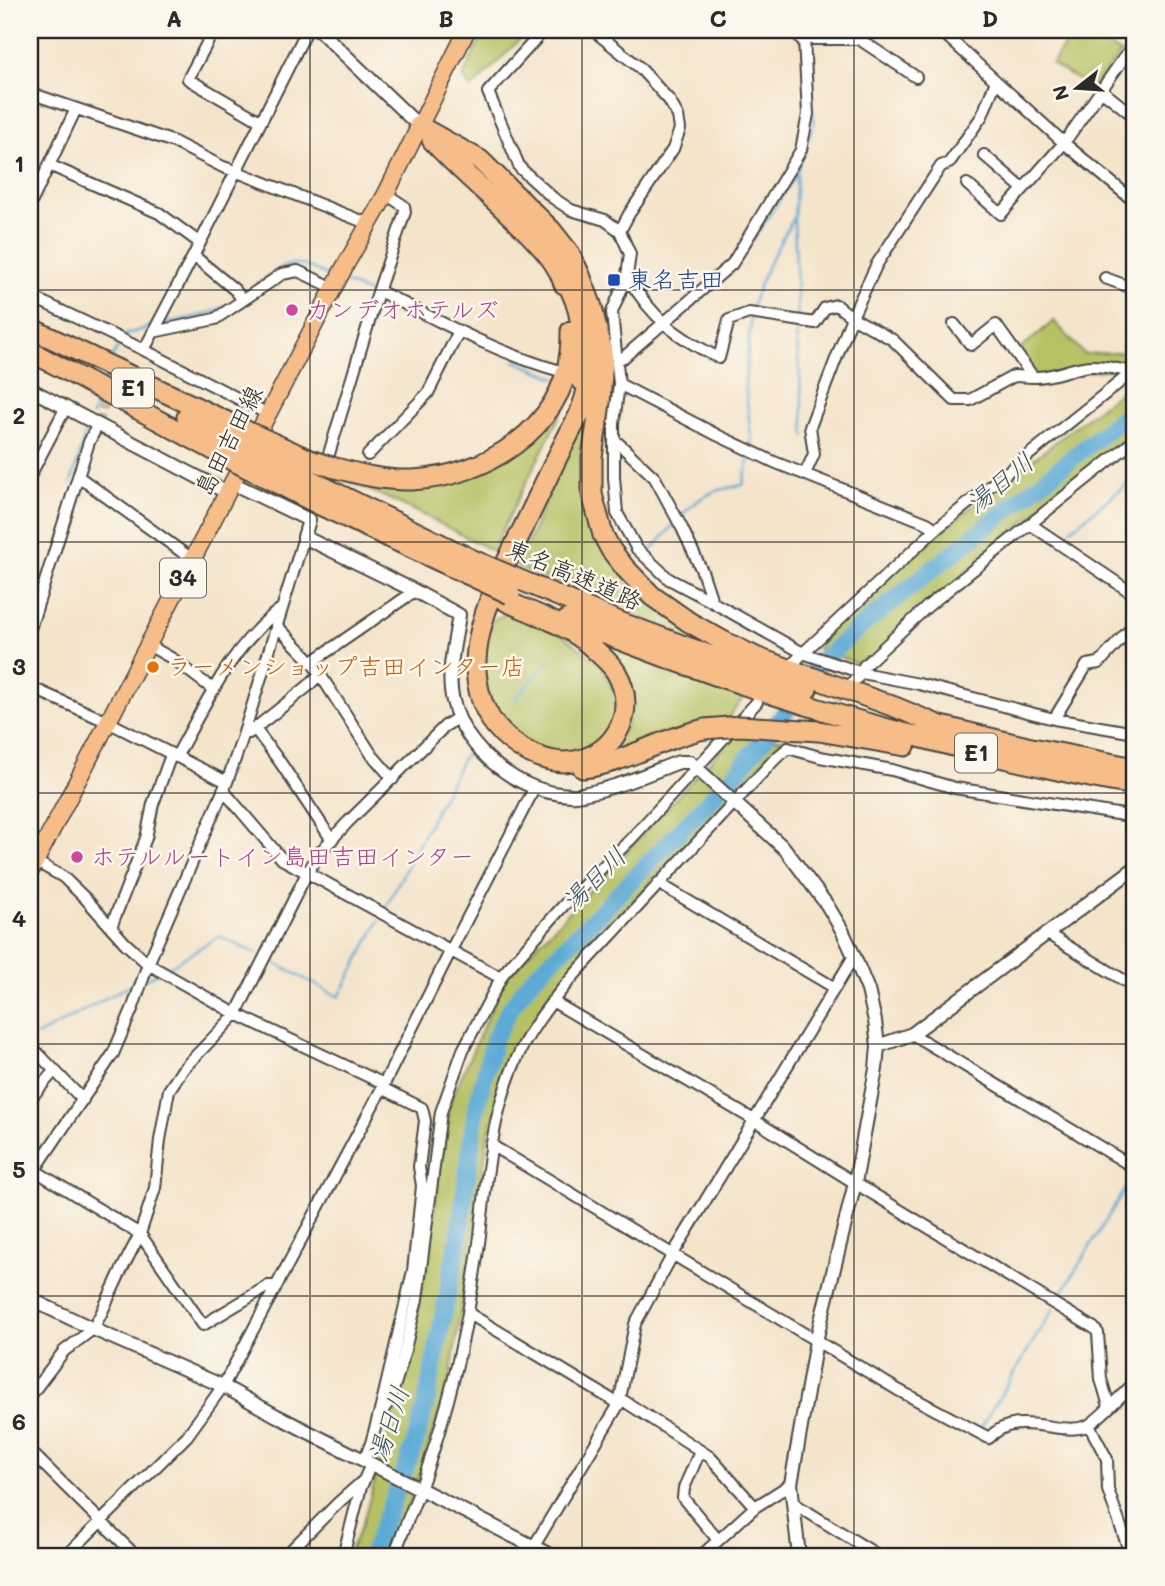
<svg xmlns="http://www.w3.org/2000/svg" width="1165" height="1586" viewBox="0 0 1165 1586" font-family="Mali,'Klee One',sans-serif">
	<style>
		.green { fill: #b5c163; stroke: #707647; stroke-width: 2 }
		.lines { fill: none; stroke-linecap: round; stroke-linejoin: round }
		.stream { stroke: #5daad6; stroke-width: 2.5 }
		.river { stroke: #5daad6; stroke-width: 18 }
		.minor-tunnel { stroke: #ccbfaa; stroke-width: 10; stroke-dasharray: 10 5; stroke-linecap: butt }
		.minor-casing { stroke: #494743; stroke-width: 14 }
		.tertiary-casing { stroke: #494743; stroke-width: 16 }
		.primary-casing { stroke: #494743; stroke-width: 19 }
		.motorway-casing { stroke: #494743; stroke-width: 23 }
		.minor { stroke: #fff; stroke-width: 10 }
		.tertiary { stroke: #fff; stroke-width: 12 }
		.primary { stroke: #f7bd88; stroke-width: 16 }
		.motorway { stroke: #f7bd88; stroke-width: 19 }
		.motorway-bridge-casing { stroke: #494743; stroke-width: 23; stroke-linecap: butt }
		.motorway-bridge { stroke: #f7bd88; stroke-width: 19 }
		.grid { fill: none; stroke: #2b2b2b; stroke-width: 2; stroke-opacity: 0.55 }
		.transit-dot { fill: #1a4fb4; stroke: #fbf7ec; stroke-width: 2.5 }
		.hotel-dot { fill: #d1479c; stroke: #fbf7ec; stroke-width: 2.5 }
		.food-dot { fill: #e8710a; stroke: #fbf7ec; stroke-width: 2.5 }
		.labels { text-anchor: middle; stroke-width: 5; stroke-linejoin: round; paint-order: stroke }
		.shield { fill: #fbf7ec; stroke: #696865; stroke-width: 2 }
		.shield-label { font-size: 23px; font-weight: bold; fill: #2b2b2b }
		.transit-label { font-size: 24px; fill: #164399; stroke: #fbf7ec; text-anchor: start }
		.hotel-label { font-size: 24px; fill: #b23c85; stroke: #fbf7ec; text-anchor: start }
		.street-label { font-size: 24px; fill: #2b2b2b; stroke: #fbf7ec }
		.food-label { font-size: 24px; fill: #c56008; stroke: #fbf7ec; text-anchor: start }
		.water-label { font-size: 26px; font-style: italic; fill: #3c5767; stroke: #fbf7ec }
		.neatline { fill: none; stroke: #2b2b2b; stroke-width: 2.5 }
		.grid-label { font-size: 23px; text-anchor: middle; font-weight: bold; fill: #2b2b2b }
	</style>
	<rect width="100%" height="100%" fill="#fbf7ec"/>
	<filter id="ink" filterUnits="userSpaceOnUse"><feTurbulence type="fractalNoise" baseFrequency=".0143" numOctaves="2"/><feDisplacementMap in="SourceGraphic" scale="14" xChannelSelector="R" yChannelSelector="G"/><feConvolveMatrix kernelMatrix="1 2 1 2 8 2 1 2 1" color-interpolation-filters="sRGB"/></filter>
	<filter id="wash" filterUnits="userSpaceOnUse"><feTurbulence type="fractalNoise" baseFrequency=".00686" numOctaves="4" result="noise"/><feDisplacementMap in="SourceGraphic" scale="28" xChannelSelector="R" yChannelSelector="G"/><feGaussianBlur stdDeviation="1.57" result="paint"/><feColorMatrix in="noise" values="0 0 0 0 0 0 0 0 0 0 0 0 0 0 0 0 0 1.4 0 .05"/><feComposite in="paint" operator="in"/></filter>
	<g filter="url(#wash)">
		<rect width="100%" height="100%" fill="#f4e4ca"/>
		<path class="green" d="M485,30H529L471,89L463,76Z
			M1074,30H1080L1121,53L1092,89L1052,64Z
			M1054,321L1084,354L1135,352V363L1130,368L1036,375L1020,349Z
			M1135,380V431L1001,541L864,666L818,649L830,627L941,531Z
			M567,401L492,551L416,511L346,480L416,487L550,422Z
			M586,409L593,412L587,483L634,587L703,642L517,567Z
			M506,613L564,636L601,665L613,691L615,709L610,732L586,751L562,755L533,747L515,735L491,711L481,661L490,622Z
			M596,638L745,696L727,719L606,756L627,725Z
			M735,734L785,740L593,943L521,1038L489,1132L450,1380L411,1500L388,1556H347L362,1525L396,1407L427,1264L449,1105L504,979L600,880Z"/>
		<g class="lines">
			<path class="stream" d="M809,30V31
				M808,139L814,125L813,112
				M797,175L794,218L798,319
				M753,240L797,172L801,159
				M267,277C296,255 302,265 331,277
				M344,282L373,295
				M379,297L454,334
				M751,310C760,277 777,247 794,218
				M751,317L745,385L752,445L751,449
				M163,324C184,319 209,316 227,305
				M672,325L734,269
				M797,325L796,332L805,436
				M125,337L127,334L154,326
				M112,358L121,342
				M515,361L556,378
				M627,364L666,330
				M92,416L98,399
				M71,483L88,426
				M680,517C690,506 705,494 719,490C727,488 735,487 743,485L750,456
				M1071,529L1135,478
				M651,551L676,522
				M515,699L549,661
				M386,907L463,758L469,751
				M271,961L339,997L379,921
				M164,970L219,936L257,954
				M145,979L158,973
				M37,1036L128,986L139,982
				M1056,1303L1135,1172
				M980,1429L1053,1309"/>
			<path class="river" d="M371,1556L414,1446L427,1399L459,1235L476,1109L494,1039L509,1010L530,981L591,922L738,771L784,714L820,662L859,628L1135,408"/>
		</g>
	</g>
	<g filter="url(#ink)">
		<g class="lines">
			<path class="minor-tunnel" d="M98,424L120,352
				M815,721L848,687"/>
			<g class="minor-casing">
				<path id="minor" d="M214,30L188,79L260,121
					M544,30L488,92L520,168L553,198L571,210L605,220L620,231L630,254L627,276L612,312L619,384L614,423V477L617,513L637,549L669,579L705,598L803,653L791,666
					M593,30L639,67L669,100L678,116L680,129L673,149L629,214L620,231
					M802,30L801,39H859L869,30
					M940,30L1064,143L1135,202
					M859,39L916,77
					M1101,90L1135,117
					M30,93L174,142L223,167L235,171L369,224
					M984,155L1023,189
					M49,165L159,213L200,243
					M967,184L1001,214L1064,143L1135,42
					M30,205L76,109
					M194,256L235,290L243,300
					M627,276C652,318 675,336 719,358L729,320L749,313L815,323L825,308L836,305L852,317L893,340L954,400H970L1014,376L1033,377
					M1105,278L1135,289
					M379,291C437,320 495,352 557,370
					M30,296L144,350L268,414
					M954,324L971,345L996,325L1033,377C1050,378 1066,370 1083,367C1099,364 1117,369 1133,372
					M153,332L215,319L282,274L298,271L334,288
					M144,350L200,243L307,30
					M617,360L624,357L732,264L801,150L808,114L804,39
					M1135,370L936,529L803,653L862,673L919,684L1054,719L1135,733
					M619,384L717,435L774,462L927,523L936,529
					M614,439L655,478L682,528L702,571L712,601
					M368,455L428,393L459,331
					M325,467L378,292L405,212L404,206L386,194
					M805,474L814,454L810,427L852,317L877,264L941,166L949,163L982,116L996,81
					M30,476L66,407
					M79,477L193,560
					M1030,524L1135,595
					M276,625L312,662L372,755L393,779
					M30,629L89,442L98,424
					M148,645L173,659L214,690
					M312,662L415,591
					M850,685L862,673L864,666L928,606L1135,440
					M30,687L108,722L227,782
					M1054,719L1087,665L1099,663L1135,624
					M255,729L280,762L332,840
					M249,733L307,687L319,675
					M176,757C205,705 232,644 282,608
					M223,790L282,859L501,978
					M35,861L63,877L86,899L125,943L148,964L236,1014L384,1084
					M658,883L835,988
					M111,927L146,838L153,804L171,755
					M1046,933L1135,987
					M552,1001L754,1120L855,1183L1094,1328L1098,1333L1101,1379L1109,1406
					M912,1034L1135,1168
					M30,1045L83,1100
					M30,1099L55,1070
					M491,1145L898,1390L989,1438C1016,1408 1058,1437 1087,1426C1096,1422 1126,1391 1135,1382
					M34,1170L140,1234L203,1325L268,1286H276
					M30,1177L113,1054L133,1007L148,964L227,782L243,736L304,537
					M468,1313L619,1404
					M30,1396L64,1351L93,1329L101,1314L120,1273L140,1234L155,1188L160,1140L169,1090L183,1069L236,1014L307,873L321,851L347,823L445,726L459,717
					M621,1399L710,1457L755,1507
					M378,1417L390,1400L402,1362L417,1299L441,1112L463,1050L503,974L563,906L630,840L757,702
					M1089,1425L1107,1459L1108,1490L1131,1556
					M30,1451L136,1556
					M700,1451L684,1488L683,1498L718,1540
					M364,1461L371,1443L381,1407L413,1271L422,1186L419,1167L425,1121L422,1108L382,1088
					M793,1503L879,1556
					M66,1556L187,1436L223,1386L382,1088L451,950L534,789
					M285,1556L339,1502L364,1480
					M343,1556L361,1487L371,1464
					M394,1556C402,1533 412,1510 421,1487C441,1430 457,1372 468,1313C472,1287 477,1261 480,1235C488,1167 493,1095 529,1035C543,1012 559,992 577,972L775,759L788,748L820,757L892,770L955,788L1135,817
					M528,1556L619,1404L635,1324L673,1254L854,956
					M701,1556L755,1507L791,1484"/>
			</g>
			<g class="tertiary-casing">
				<path id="tertiary" d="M319,30L419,126
					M30,389L228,493
					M232,483L309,520L304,537L415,591L459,615C455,642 446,674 453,701C465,751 519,793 571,795C576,796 582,794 587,793C619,787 649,773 679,762H690L785,849L827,905L842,930L854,956L868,990L875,1021L878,1046L876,1069L855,1183L816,1341L791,1484L799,1556
					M878,1046L912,1034L1135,868
					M30,1299L93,1329L223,1386L277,1416L552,1556"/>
			</g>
			<g class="primary-casing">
				<path id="primary" d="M30,872L345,266L386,194L467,30"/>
			</g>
			<g class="motorway-casing">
				<path id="motorway" d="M419,126L480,160L551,230L570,254L580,275L592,307L603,358L600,403L592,457V494L603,535L611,550L625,568L652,596L689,622L723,641L758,658L895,707L943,727
					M432,140C463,175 502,204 534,239C547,253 558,265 564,284
					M560,271C564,277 568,284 571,291C583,316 586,352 581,380
					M30,328L244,430
					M30,351L230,459
					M187,417L237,443
					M332,467C358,474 384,481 412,480C484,477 562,430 570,352C571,345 571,338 571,331
					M326,488L473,560
					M320,505L467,574
					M513,577L622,623L782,682L807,689
					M506,601C532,613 563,623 586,642C596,651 609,661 616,672C641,714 611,762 563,762C543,761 525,752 510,740C488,723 478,698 476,671C474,618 507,562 529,516C545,482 561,448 579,415L585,398L593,362
					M568,619C718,681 872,730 1031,764C1065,772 1100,780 1135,785
					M933,724L1027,747L1135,768
					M819,731L905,746
					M583,768C624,764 663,737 705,729"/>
			</g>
			<use href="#minor" class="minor"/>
			<use href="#tertiary" class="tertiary"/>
			<use href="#primary" class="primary"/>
			<use href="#motorway" class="motorway"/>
			<g class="motorway-bridge-casing">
				<path id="motorway-bridge" d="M244,430L310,460L332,467
					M237,443L326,488
					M230,459L320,505
					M473,560L513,577
					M467,574L510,594
					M705,729L740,726L819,731"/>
			</g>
			<use href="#motorway-bridge" class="motorway-bridge"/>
		</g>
	</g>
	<path class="grid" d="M310,30V1556M582,30V1556M854,30V1556M30,290H1135M30,542H1135M30,793H1135M30,1044H1135M30,1296H1135"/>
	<rect class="transit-dot" x="607" y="273" width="14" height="14" rx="3.5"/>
	<g class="hotel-dot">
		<circle cx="292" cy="310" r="7"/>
		<circle cx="77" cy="857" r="7"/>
	</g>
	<circle class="food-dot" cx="153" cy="667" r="7"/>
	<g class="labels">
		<g class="shield">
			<rect x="112" y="368.5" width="42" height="39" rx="5"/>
			<rect x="160" y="558.5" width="46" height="39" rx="5"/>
			<rect x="955" y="733.5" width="42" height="39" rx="5"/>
		</g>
		<g class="shield-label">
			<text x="133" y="396">E1</text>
			<text x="183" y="586">34</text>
			<text x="976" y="761">E1</text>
		</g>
		<g class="transit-label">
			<text x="628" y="288">東名吉田</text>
		</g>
		<g class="hotel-label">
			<text x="306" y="318">カンデオホテルズ</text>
			<text x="91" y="865">ホテルルートイン島田吉田インター</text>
		</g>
		<g class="street-label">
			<text transform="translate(229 441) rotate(-63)" y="8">島田吉田線</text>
			<text transform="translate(574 575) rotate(23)" y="8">東名高速道路</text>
		</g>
		<g class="food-label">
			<text x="167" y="675">ラーメンショップ吉田インター店</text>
		</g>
		<g class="water-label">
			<text transform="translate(1000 483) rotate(-39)" y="9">湯日川</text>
			<text transform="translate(594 879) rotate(-45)" y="9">湯日川</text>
			<text transform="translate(389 1424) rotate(-72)" y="9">湯日川</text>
		</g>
	</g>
	<rect width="1165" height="1586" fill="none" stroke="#fbf7ec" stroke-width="77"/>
	<g transform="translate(1077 88) rotate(253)" stroke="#fbf7ec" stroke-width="5" paint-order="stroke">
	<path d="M0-5L12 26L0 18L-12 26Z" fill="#2b2b2b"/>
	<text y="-10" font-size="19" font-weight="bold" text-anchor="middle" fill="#2b2b2b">N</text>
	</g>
	<rect x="38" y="38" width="1088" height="1510" class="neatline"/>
	<g class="grid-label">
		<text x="174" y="27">A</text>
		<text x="446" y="27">B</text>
		<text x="718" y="27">C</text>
		<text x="990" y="27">D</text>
		<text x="19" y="172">1</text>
		<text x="19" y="424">2</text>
		<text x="19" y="675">3</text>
		<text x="19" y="927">4</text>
		<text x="19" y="1178">5</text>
		<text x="19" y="1430">6</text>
	</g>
</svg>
